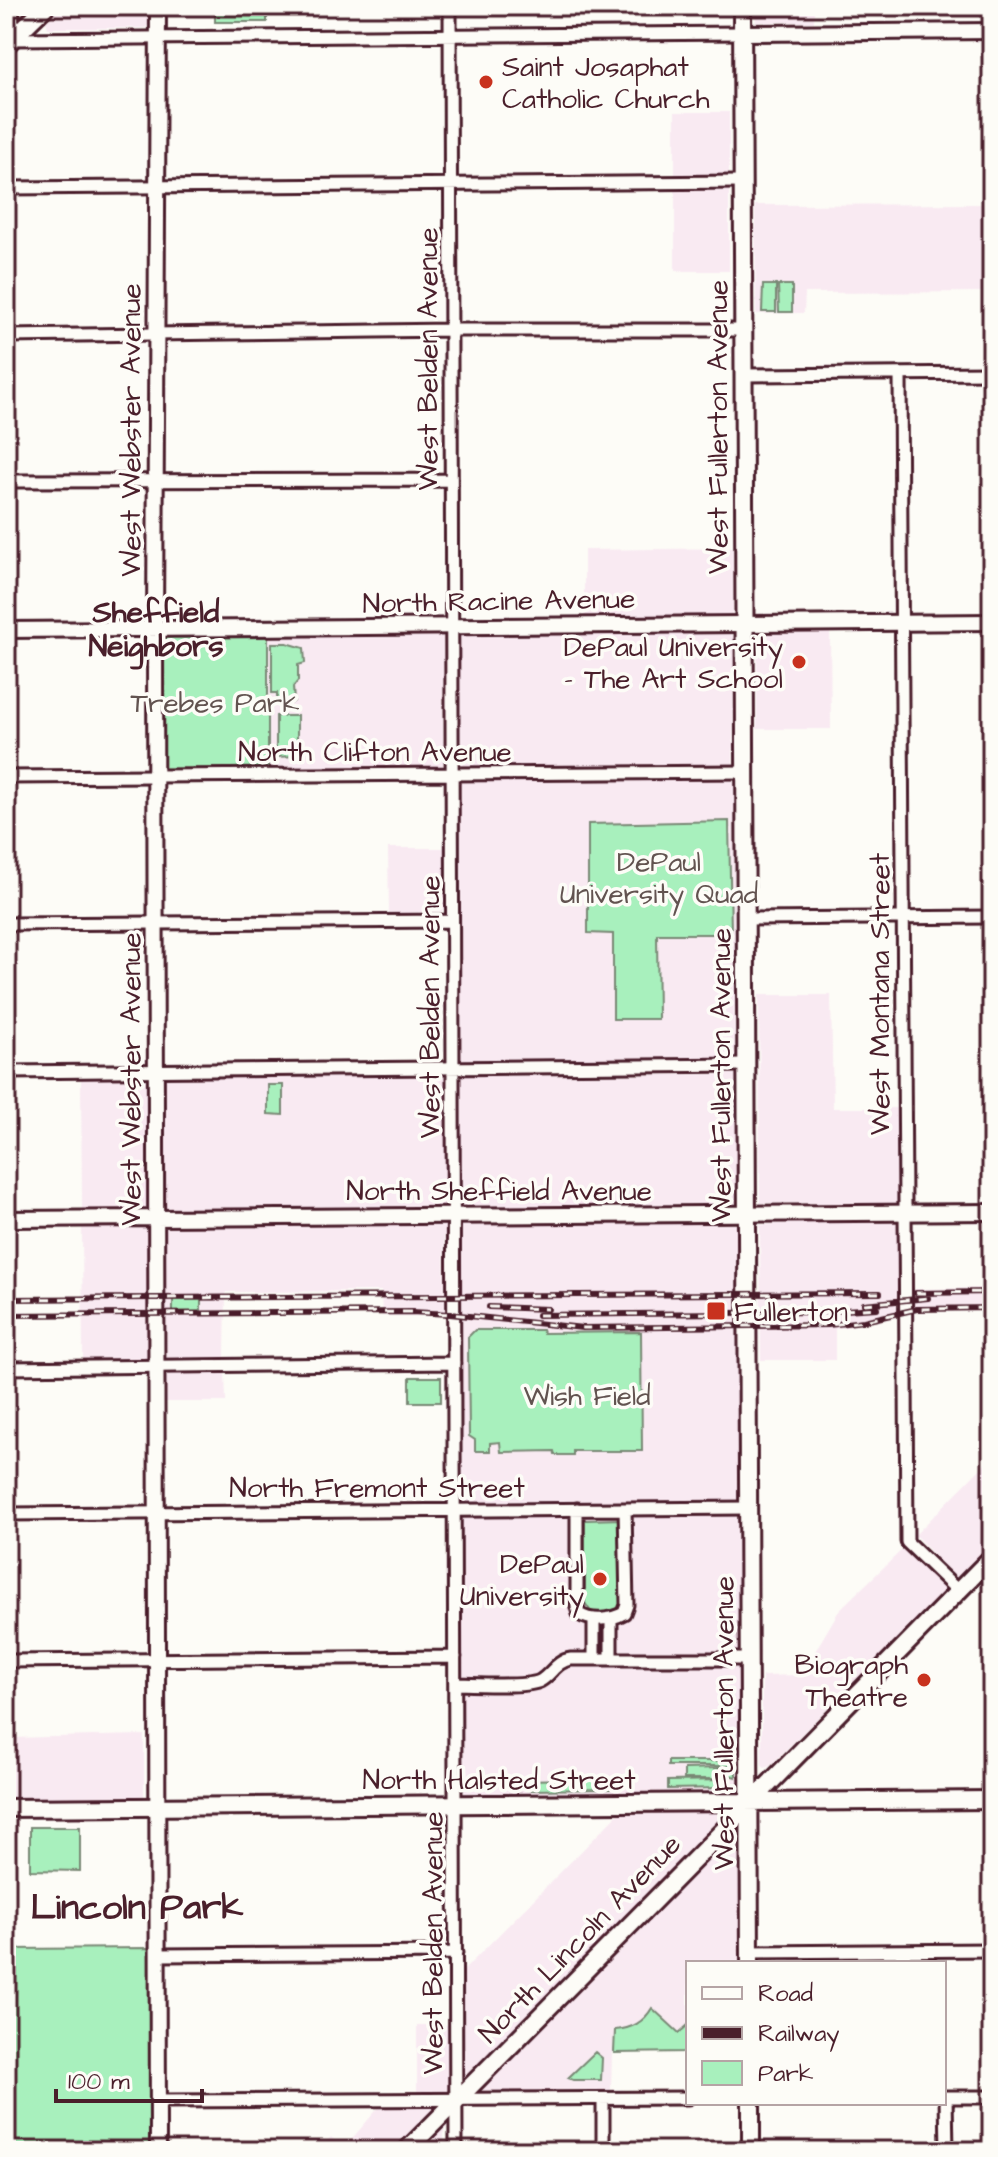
<svg xmlns="http://www.w3.org/2000/svg" width="998" height="2157" viewBox="0 0 998 2157" font-family="'Architects Daughter',sans-serif">
	<style>
		.built { fill: #f9eaf2 }
		.green { fill: #a8f0bd; stroke: #798874; stroke-width: 2 }
		.lines { fill: none; stroke-linecap: round; stroke-linejoin: round }
		.minor-casing { stroke: #4a1f2b; stroke-width: 17 }
		.tertiary-casing { stroke: #4a1f2b; stroke-width: 20 }
		.secondary-casing { stroke: #4a1f2b; stroke-width: 22 }
		.minor { stroke: #fdfcf7; stroke-width: 11 }
		.tertiary { stroke: #fdfcf7; stroke-width: 14 }
		.secondary { stroke: #fdfcf7; stroke-width: 16 }
		.rail-casing { stroke: #4a1f2b; stroke-width: 6 }
		.rail { stroke: #fdfcf7; stroke-width: 3; stroke-dasharray: 9; stroke-linecap: butt }
		.poi-dot { fill: #c8321e; stroke: #fdfcf7; stroke-width: 3 }
		.labels { text-anchor: middle; stroke-width: 7; stroke-linejoin: round; paint-order: stroke }
		.poi-label { font-size: 28px; fill: #4a1f2b; stroke: #fdfcf7; text-anchor: end }
		.street-label { font-size: 28px; fill: #4a1f2b; stroke: #fdfcf7 }
		.park-label { font-size: 28px; fill: #625350; stroke: #fdfcf7 }
		.neighbourhood-label { font-size: 30px; font-weight: bold; fill: #4a1f2b; stroke: #fdfcf7 }
		.district-label { font-size: 36px; font-weight: bold; fill: #4a1f2b; stroke: #fdfcf7 }
	</style>
	<rect width="100%" height="100%" fill="#fdfcf7"/>
	<filter id="ink" filterUnits="userSpaceOnUse"><feTurbulence type="fractalNoise" baseFrequency=".0125" numOctaves="2"/><feDisplacementMap in="SourceGraphic" scale="16" xChannelSelector="R" yChannelSelector="G"/><feConvolveMatrix kernelMatrix="1 2 1 2 8 2 1 2 1" color-interpolation-filters="sRGB"/></filter>
	<g filter="url(#ink)">
		<path class="built" d="M62,6H150V24L145,28H48L46,22Z
			M754,6H814V22H756Z
			M675,112H729V271H675Z
			M992,204V292L805,293L804,313L756,314L755,205Z
			M733,548V611L731,617H584V550Z
			M421,632H443V767L268,768V637L418,635Z
			M731,633L734,638L733,764L463,768L457,764V637L460,635Z
			M761,633H830L831,729H757V638Z
			M731,778L734,782L735,1059L459,1060L457,783L463,780Z
			M388,848H444V908L442,911L389,914Z
			M759,995H831L833,1108H898L899,1199L896,1204L760,1203Z
			M735,1074L737,1201L734,1204L484,1207L476,1210H460L458,1206V1081L462,1076Z
			M445,1075V1188L448,1192V1203L445,1208L432,1209L424,1207L165,1209V1077Z
			M143,1077L148,1084L147,1207L144,1209L82,1210L81,1079Z
			M888,1218L897,1220L899,1223V1317L835,1329V1360H761L760,1225L810,1222L883,1221Z
			M471,1221L476,1224H736L739,1786L736,1792L464,1794L460,1499V1241L457,1228L461,1223Z
			M429,1222H444L447,1228L448,1232L444,1236L445,1316H382L381,1291L226,1292L225,1358H167L165,1231L167,1226L425,1225Z
			M144,1226L149,1231V1357L145,1359L83,1360L82,1228Z
			M992,1288V1311L914,1312L913,1289Z
			M170,1372H225L226,1402H166V1378Z
			M990,1459H992V1545L959,1578H956L915,1535Z
			M905,1547L945,1590L770,1766L765,1768L762,1765V1676L801,1675L840,1609Z
			M144,1735V1797L6,1798V1738Z
			M621,1811H713L741,1833L743,1963H688V2052H612L611,2092H480L444,2130V2151H317L331,2137L343,2149L380,2106H417V2025H464L463,1971Z"/>
		<path class="green" d="M215,6H267V22H215Z
			M763,285H776V312H762Z
			M778,285H792V312H779Z
			M163,637H268V768L162,769Z
			M272,643H287L304,648L305,663L298,665V681L293,687L294,701L290,704H280L277,701V693H272Z
			M276,716H297V756L276,757Z
			M729,821L731,934H657L658,1019H613V934L588,933V824Z
			M268,1085H283V1115L268,1114Z
			M173,1297H201V1315H173Z
			M475,1330H542L543,1333L641,1332L642,1451H573V1455H555L554,1451L501,1452L500,1442L490,1443V1451H475V1440L469,1436L468,1337Z
			M410,1377H441V1402H410Z
			M622,1519V1604C615,1615 603,1612 591,1612L585,1603V1520Z
			M730,1757H736V1777L728,1775V1766H668V1761H730Z
			M719,1768V1779H684V1769Z
			M569,1779H610V1789L527,1790V1780Z
			M723,1780L725,1783V1788L668,1789V1781Z
			M30,1827H80V1871L30,1870Z
			M150,1948L149,2151H6V1949Z
			M652,2008L679,2033L688,2025V2052L614,2053L615,2030C631,2029 644,2022 652,2008Z
			M595,2052L602,2058L601,2080H573L568,2078Z"/>
		<g class="lines">
			<g class="minor-casing">
				<path id="minor" d="M450,6L456,2151
					M11,39L742,33
					M12,39L13,6
					M6,188L742,182
					M6,336L451,330H743
					M900,374L907,1542L958,1591
					M743,375L992,373
					M6,481L451,480
					M6,777L745,772
					M746,919L992,917
					M6,924L452,921
					M6,1072L746,1065
					M6,1368L454,1363
					M577,1509V1607L579,1614C591,1622 612,1620 624,1613L627,1605L625,1509
					M6,1514L748,1508
					M611,1618V1659
					M594,1658V1619
					M6,1661L455,1657
					M455,1684C473,1684 526,1688 540,1681C552,1674 556,1661 571,1659H748
					M750,1952L992,1950
					M158,1955L456,1953
					M944,2097H992
					M946,2097L947,2151
					M603,2099V2151
					M158,2101L688,2098"/>
			</g>
			<g class="tertiary-casing">
				<path id="tertiary" d="M158,6L155,629L158,2151
					M742,33L992,31
					M6,630L992,622
					M6,1219L992,1212"/>
			</g>
			<g class="secondary-casing">
				<path id="secondary" d="M742,6L750,1963
					M6,45L46,6
					M6,1808L992,1800
					M751,2103V2151
					M406,2151C603,1954 797,1755 992,1557"/>
			</g>
			<use href="#minor" class="minor"/>
			<use href="#tertiary" class="tertiary"/>
			<use href="#secondary" class="secondary"/>
			<g class="rail-casing">
				<path id="rail" d="M916,1293L992,1292
					M6,1299L880,1293
					M864,1304L928,1298
					M489,1307L548,1309
					M6,1315L411,1312L450,1314L583,1328L828,1325L864,1321L917,1309L992,1308
					M538,1315L813,1312L877,1308"/>
			</g>
			<use href="#rail" class="rail"/>
		</g>
	</g>
	<g class="poi-dot">
		<circle cx="486" cy="82" r="8"/>
		<circle cx="799" cy="662" r="8"/>
		<rect x="706" y="1301" width="20" height="20" rx="4"/>
		<circle cx="600" cy="1579" r="8"/>
		<circle cx="924" cy="1680" r="8"/>
	</g>
	<g class="labels">
		<g class="poi-label">
			<text x="502" y="76" text-anchor="start">Saint Josaphat<tspan x="502" dy="32">Catholic Church</tspan></text>
			<text x="783" y="656">DePaul University<tspan x="783" dy="32">- The Art School</tspan></text>
			<text x="734" y="1321" text-anchor="start">Fullerton</text>
			<text x="584" y="1573">DePaul<tspan x="584" dy="32">University</tspan></text>
			<text x="908" y="1674">Biograph<tspan x="908" dy="32">Theatre</tspan></text>
		</g>
		<g class="street-label">
			<text transform="translate(427 359) rotate(-90)" y="10">West Belden Avenue</text>
			<text transform="translate(717 427) rotate(-90)" y="10">West Fullerton Avenue</text>
			<text transform="translate(130 430) rotate(-90)" y="10">West Webster Avenue</text>
			<text transform="translate(499 600) rotate(-1)" y="10">North Racine Avenue</text>
			<text x="375" y="761">North Clifton Avenue</text>
			<text transform="translate(879 994) rotate(-90)" y="10">West Montana Street</text>
			<text transform="translate(429 1007) rotate(-90)" y="10">West Belden Avenue</text>
			<text transform="translate(720 1075) rotate(-90)" y="10">West Fullerton Avenue</text>
			<text transform="translate(130 1079) rotate(-90)" y="10">West Webster Avenue</text>
			<text x="499" y="1200">North Sheffield Avenue</text>
			<text x="377" y="1497">North Fremont Street</text>
			<text transform="translate(723 1723) rotate(-90)" y="10">West Fullerton Avenue</text>
			<text x="499" y="1789">North Halsted Street</text>
			<text transform="translate(579 1938) rotate(-46)" y="10">North Lincoln Avenue</text>
			<text transform="translate(432 1943) rotate(-90)" y="10">West Belden Avenue</text>
		</g>
		<g class="park-label">
			<text x="215" y="712">Trebes Park</text>
			<text x="659" y="871">DePaul<tspan x="659" dy="32">University Quad</tspan></text>
			<text x="587" y="1405">Wish Field</text>
		</g>
		<g class="neighbourhood-label">
			<text x="156" y="622">Sheffield<tspan x="156" dy="34">Neighbors</tspan></text>
		</g>
		<g class="district-label">
			<text x="137" y="1918">Lincoln Park</text>
		</g>
	</g>
	<rect width="998" height="2157" fill="none" stroke="#fdfcf7" stroke-width="32"/>
	<rect x="16" y="16" width="966" height="2125" fill="none" stroke="#4a1f2b" stroke-width="3" filter="url(#ink)"/>
	<rect x="686" y="1961" width="260" height="144" fill="#fdfcf7" stroke="#b5a4a5" stroke-width="2"/>
	<rect x="702" y="1987" width="40" height="12" fill="#fdfcf7" stroke="#b5a4a5" stroke-width="2"/>
	<text x="758" y="2001" font-size="24" fill="#4a1f2b">Road</text>
	<rect x="702" y="2027" width="40" height="12" fill="#4a1f2b" stroke="#b5a4a5" stroke-width="2"/>
	<text x="758" y="2041" font-size="24" fill="#4a1f2b">Railway</text>
	<rect x="702" y="2061" width="40" height="24" fill="#a8f0bd" stroke="#b5a4a5" stroke-width="2"/>
	<text x="758" y="2081" font-size="24" fill="#4a1f2b">Park</text>
	<path d="M56 2089v12h146v-12" fill="none" stroke="#4a1f2b" stroke-width="4"/>
	<text x="68" y="2089" font-size="24" fill="#4a1f2b" stroke="#fdfcf7" stroke-width="6" paint-order="stroke">100 m</text>
</svg>
